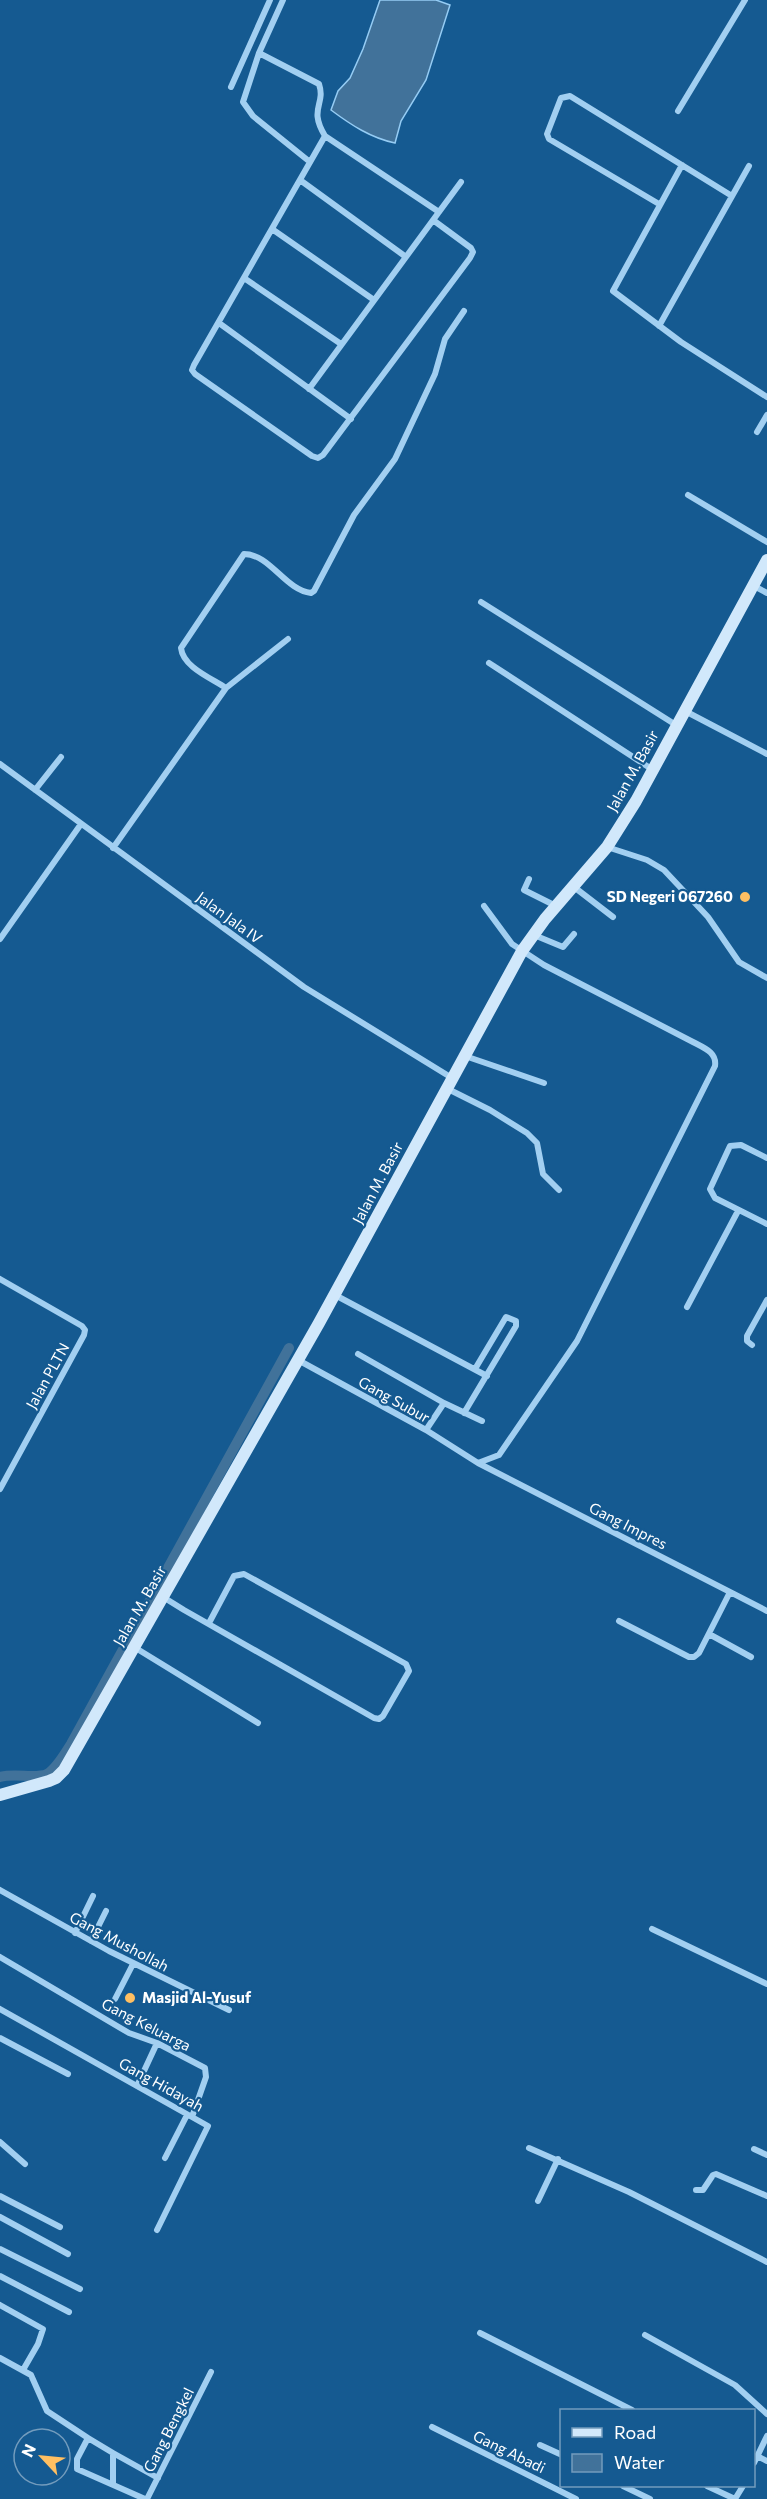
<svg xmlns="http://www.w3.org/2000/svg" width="767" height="2499" viewBox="0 0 767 2499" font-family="Commissioner,sans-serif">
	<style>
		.water { fill: #41729a; stroke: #95ccf4; stroke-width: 1.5 }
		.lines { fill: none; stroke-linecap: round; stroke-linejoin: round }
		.canal { stroke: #41729a; stroke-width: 10 }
		.street { stroke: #a2cff1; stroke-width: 6 }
		.secondary { stroke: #d1e8fb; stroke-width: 12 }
		.poi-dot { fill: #ffbf62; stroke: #155a91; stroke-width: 2 }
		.labels { text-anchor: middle; stroke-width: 4.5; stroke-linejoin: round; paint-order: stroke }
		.street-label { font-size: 15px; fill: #fff; stroke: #155a91 }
		.poi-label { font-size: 15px; font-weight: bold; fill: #fff; stroke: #155a91; text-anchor: end }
	</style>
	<rect width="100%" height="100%" fill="#155a91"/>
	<path class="water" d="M380,0H436L450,5L426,80L401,121L395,143C371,138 351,125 331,110L338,91L350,78L363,49Z"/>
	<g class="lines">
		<path class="canal" d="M0,1777C14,1773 37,1779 47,1774C57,1768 65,1753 71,1744L289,1348"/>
		<path class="street" d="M283,0L259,53L243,102L253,116L310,162
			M259,53L319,84C326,105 308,108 325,136L439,212
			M231,87L270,0
			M678,111L745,0
			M325,136L194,365L192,370L195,374L312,456L318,458L323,455L470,258L473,252L471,248L433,220
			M682,165L613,291L681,342L767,397
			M300,180L406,257
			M659,204L549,139L547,134L561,98L570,96L732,196
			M272,229L374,300
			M244,278L341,344
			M219,323L351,419
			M659,326L749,166
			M309,389L461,182
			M757,432L767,415
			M688,495L767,542
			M754,586L767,593
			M481,602L676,725
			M489,663L653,770
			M226,688L288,639
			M685,711L767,754
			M0,764L304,987L452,1078
			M35,790L61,757
			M607,847L647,860L664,870L708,917L739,962L767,978
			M113,848L226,688C211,678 183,667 181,648L244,554C270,554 285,590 311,593L314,591L354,515L395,459L435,374L445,339L464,311
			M529,879L524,890L556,906
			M574,887L613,917
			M534,935L563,947L574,934
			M0,939L81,824
			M465,1056L544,1083
			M446,1088L490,1110L527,1133L537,1143L543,1174L559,1190
			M767,1158L741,1145L730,1146L710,1189L715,1198L767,1224
			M0,1279L82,1326L85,1330L84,1335L0,1489
			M335,1295L487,1376
			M687,1307L738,1211
			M752,1345L747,1341V1336L767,1300
			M358,1354L444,1403
			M298,1360L426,1430L478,1463L767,1611
			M464,1413L516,1326V1321L506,1317L475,1369
			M426,1430L444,1403L482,1421
			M478,1463L499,1455L577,1341L715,1066C717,1052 704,1048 693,1042L544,965L512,944L484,906
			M163,1597L184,1610L374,1718L379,1719L383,1716L409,1671L406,1664L244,1574L234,1576L209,1623
			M619,1621L689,1657H694L699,1653L730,1592
			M709,1634L751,1657
			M134,1647L258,1723
			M0,1890L109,1951L229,2010
			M652,1929L767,1984
			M75,1933L93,1896
			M91,1941L106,1911
			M0,1957L129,2033L157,2043L205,2068L206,2077L192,2117
			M115,1999L133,1964
			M0,2009L208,2126L157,2230
			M0,2038L68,2074
			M137,2086L157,2043
			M0,2142L25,2164
			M529,2148L629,2192L767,2262
			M754,2149L767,2155
			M165,2158L187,2115
			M696,2190H703L713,2175L716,2174L767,2196
			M0,2196L60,2227
			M538,2201L558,2159
			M0,2217L68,2254
			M0,2249L80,2289
			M0,2276L69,2312
			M0,2305L43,2329L38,2344L23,2370
			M480,2333L632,2410
			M645,2335L735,2385L767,2414
			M0,2358L31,2375L47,2411L88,2438L77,2459V2469L145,2499
			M432,2427L576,2499
			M88,2438L113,2453V2484
			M540,2445L562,2455
			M113,2453L158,2478
			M757,2456L767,2461
			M754,2463L767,2436
			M623,2486L650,2499
			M707,2486L735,2499
			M147,2499L211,2372
			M735,2499L743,2486"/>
		<path class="secondary" d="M0,1795L49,1781L56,1778L64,1770L319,1323L522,951L545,919L607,847L636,801L767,560"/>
	</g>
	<g class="poi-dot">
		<circle cx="745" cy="897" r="6"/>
		<circle cx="130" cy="1998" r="6"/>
	</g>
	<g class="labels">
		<g class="street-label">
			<text transform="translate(633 771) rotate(-61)" y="5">Jalan M. Basir</text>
			<text transform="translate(229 918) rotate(36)" y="5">Jalan Jala IV</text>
			<text transform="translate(378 1183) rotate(-62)" y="5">Jalan M. Basir</text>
			<text transform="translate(48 1376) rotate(-61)" y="5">Jalan PLTN</text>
			<text transform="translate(394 1400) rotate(29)" y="5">Gang Subur</text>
			<text transform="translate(628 1526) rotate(27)" y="5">Gang Impres</text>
			<text transform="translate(140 1606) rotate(-60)" y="5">Jalan M. Basir</text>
			<text transform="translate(119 1942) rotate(28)" y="5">Gang Mushollah</text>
			<text transform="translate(146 2025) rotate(27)" y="5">Gang Keluarga</text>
			<text transform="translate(161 2085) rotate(29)" y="5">Gang Hidayah</text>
			<text transform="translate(169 2430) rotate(-63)" y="5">Gang Bengkel</text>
			<text transform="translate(509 2452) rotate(26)" y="5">Gang Abadi</text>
		</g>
		<g class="poi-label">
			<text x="733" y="902">SD Negeri 067260</text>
			<text x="142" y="2003" text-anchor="start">Masjid Al-Yusuf</text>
		</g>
	</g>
	<rect x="560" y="2409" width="195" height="78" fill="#155a91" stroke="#739cbd" stroke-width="1.5"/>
	<rect x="572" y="2428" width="30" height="9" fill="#d1e8fb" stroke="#739cbd" stroke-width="1.5"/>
	<text x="614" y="2439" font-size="18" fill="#ffffff">Road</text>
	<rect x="572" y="2454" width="30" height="18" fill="#41729a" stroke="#739cbd" stroke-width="1.5"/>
	<text x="614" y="2469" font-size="18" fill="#ffffff">Water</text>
	<g transform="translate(42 2457) rotate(296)"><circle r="28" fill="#155a91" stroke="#739cbd" stroke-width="1.5"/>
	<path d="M0-4.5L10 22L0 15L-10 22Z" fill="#ffbf62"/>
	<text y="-9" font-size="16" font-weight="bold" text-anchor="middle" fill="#ffffff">N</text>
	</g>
</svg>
